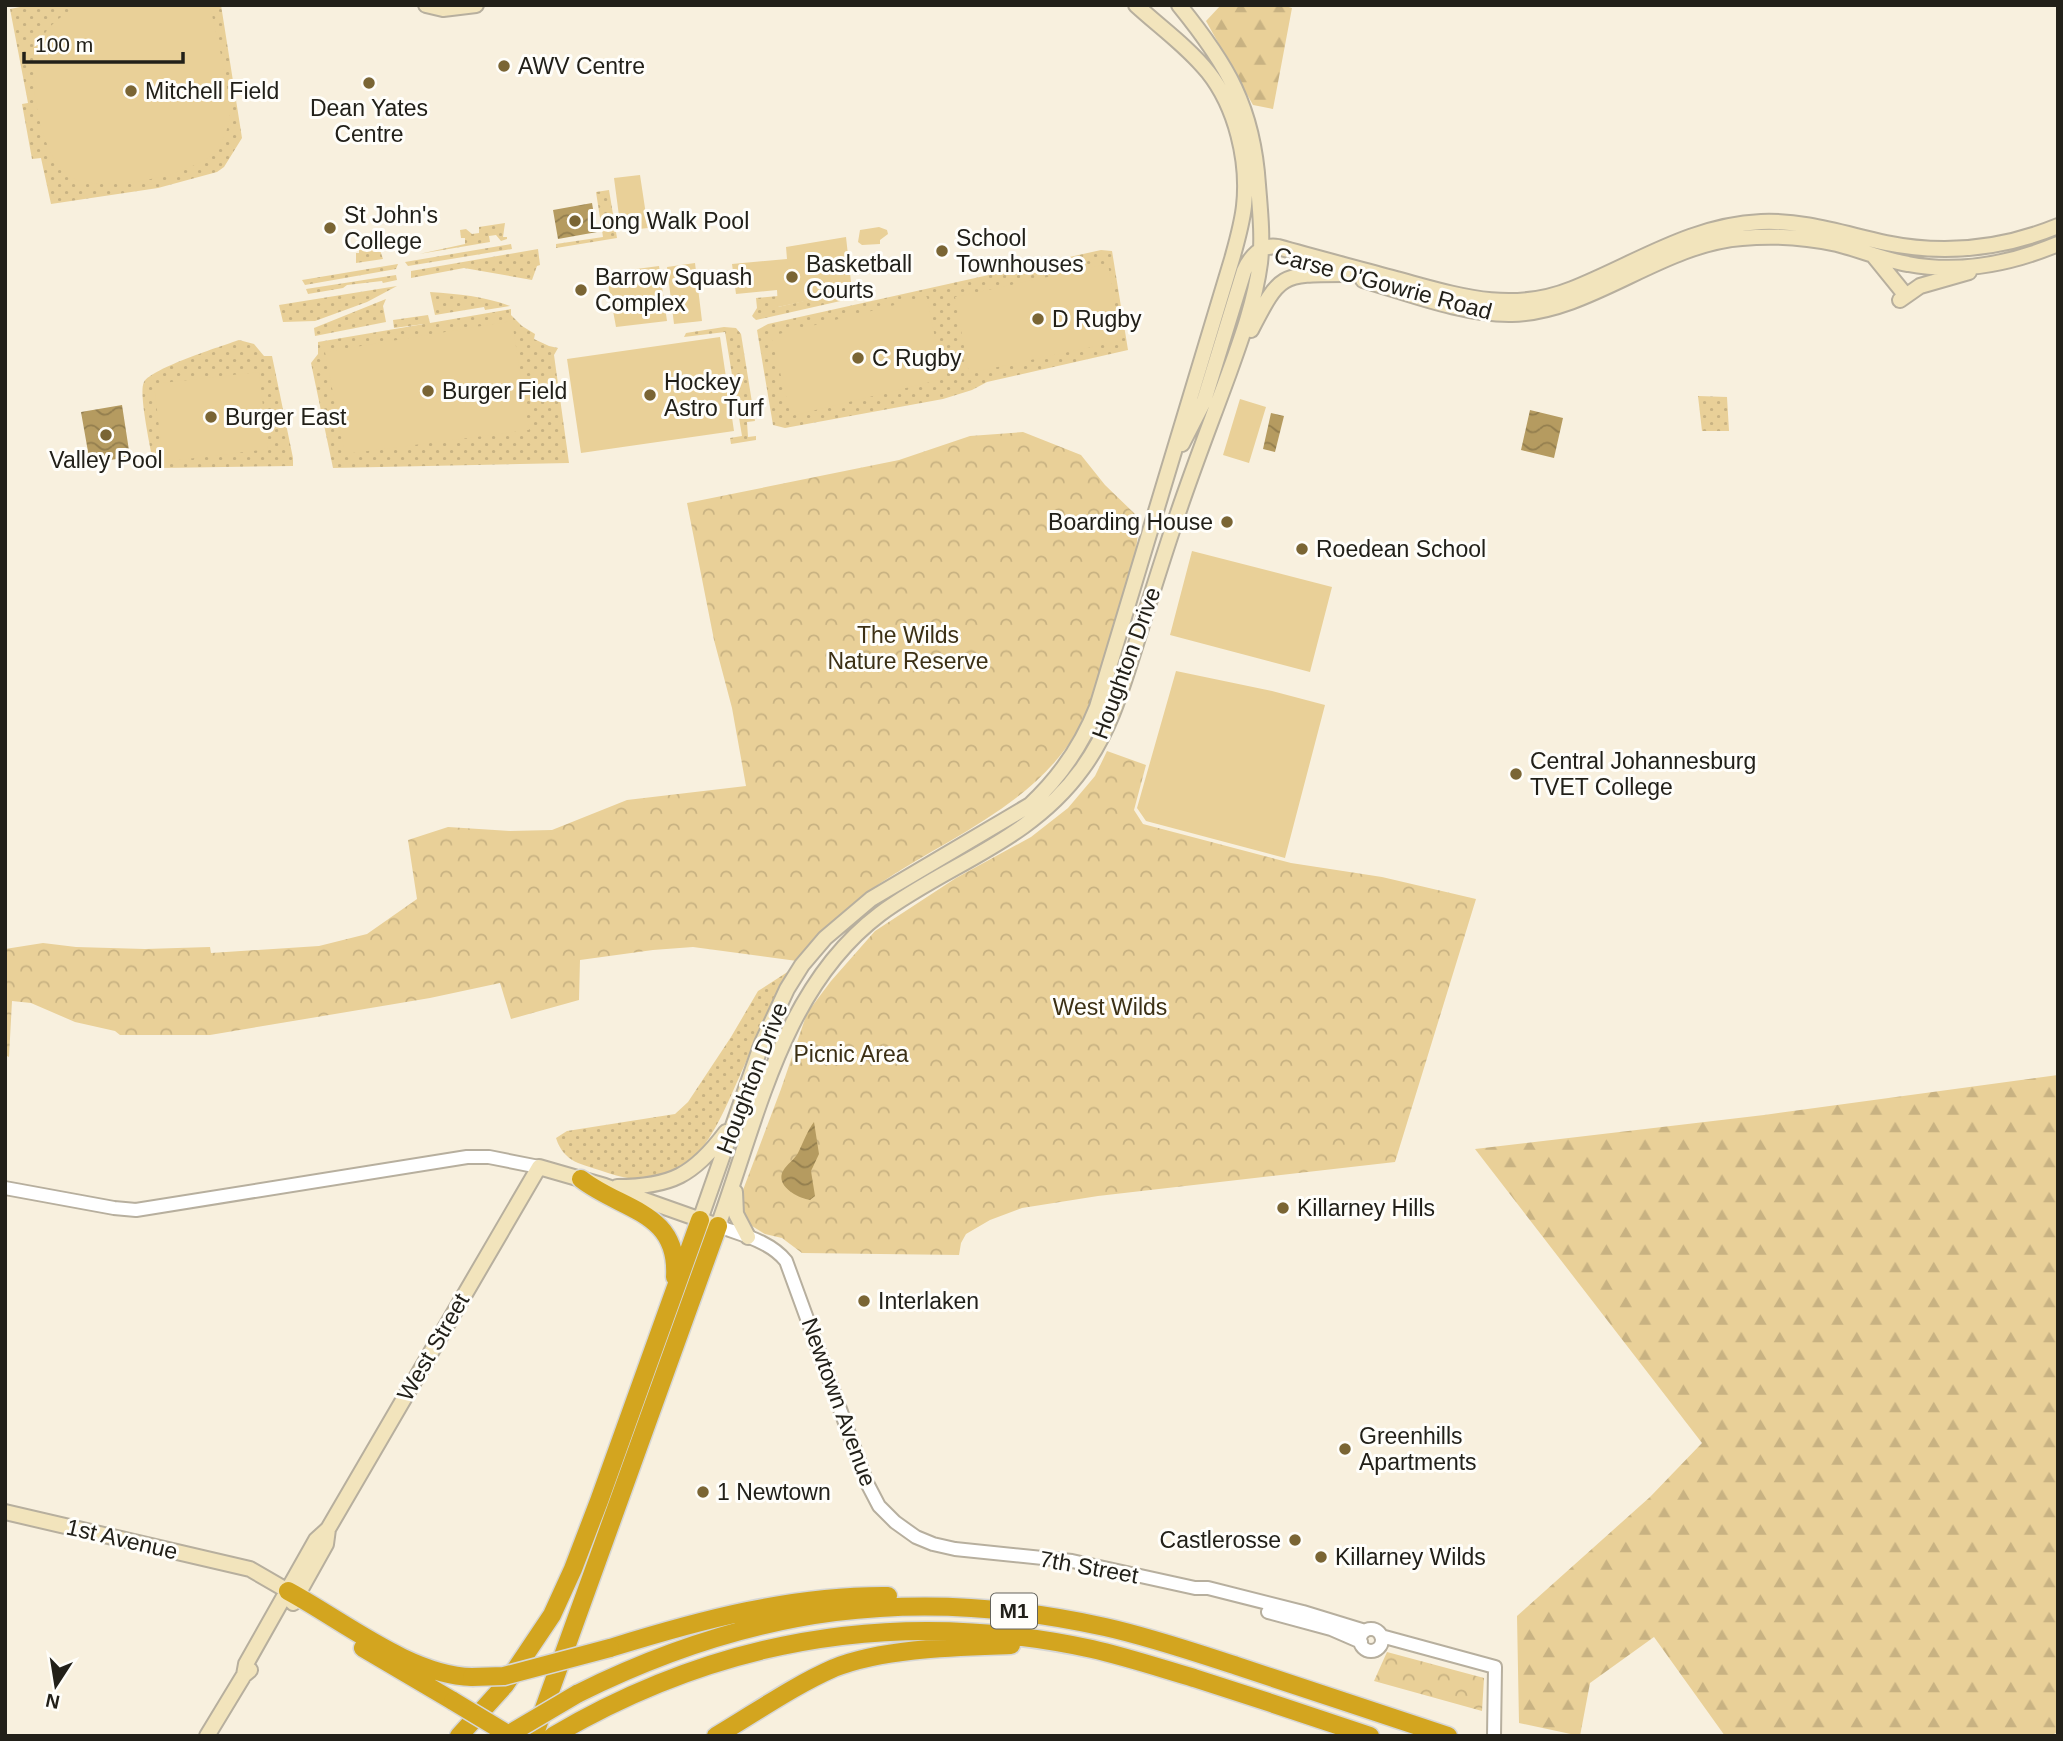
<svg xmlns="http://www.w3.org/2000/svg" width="2063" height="1741" viewBox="0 0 2063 1741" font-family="Arial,sans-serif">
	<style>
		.grass { fill: url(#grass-dots) }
		.forest { fill: url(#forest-firs) }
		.park { fill: url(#park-crowns) }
		.garden { fill: #e9d098 }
		.water { fill: url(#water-waves) }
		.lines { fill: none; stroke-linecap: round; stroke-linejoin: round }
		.tertiary-casing { stroke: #b7af9e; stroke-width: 16 }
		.secondary-casing { stroke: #b7af9e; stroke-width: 18 }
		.motorway-casing { stroke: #d7d7d6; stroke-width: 21 }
		.tertiary { stroke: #fff; stroke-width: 12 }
		.secondary { stroke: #f2e4bc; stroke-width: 14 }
		.motorway { stroke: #d3a51f; stroke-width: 18 }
		.motorway-bridge-casing { stroke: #d7d7d6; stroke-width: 21; stroke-linecap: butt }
		.motorway-bridge { stroke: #d3a51f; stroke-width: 18 }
		.poi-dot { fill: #7a6534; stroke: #fffefa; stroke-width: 2.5 }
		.labels { text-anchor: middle; stroke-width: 6; stroke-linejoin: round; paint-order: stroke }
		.shield { fill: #fffefa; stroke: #64635c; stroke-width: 2 }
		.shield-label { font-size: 21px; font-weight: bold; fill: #222019 }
		.poi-label { font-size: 23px; fill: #222019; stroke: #fffefa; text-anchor: start }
		.street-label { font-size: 23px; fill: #222019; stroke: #fffefa }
		.park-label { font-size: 23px; fill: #3c3015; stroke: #fffefa }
	</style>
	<defs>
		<pattern id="grass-dots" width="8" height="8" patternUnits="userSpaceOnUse" patternTransform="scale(1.75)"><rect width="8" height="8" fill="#e9d098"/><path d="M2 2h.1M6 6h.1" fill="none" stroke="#c8b282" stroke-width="1.8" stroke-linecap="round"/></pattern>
		<pattern id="forest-firs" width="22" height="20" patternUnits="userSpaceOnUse" patternTransform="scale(1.75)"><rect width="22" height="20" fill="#e9d098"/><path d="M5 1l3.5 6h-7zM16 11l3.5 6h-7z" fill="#c8b282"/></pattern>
		<pattern id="park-crowns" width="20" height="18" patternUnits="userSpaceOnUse" patternTransform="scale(1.75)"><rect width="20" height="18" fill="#e9d098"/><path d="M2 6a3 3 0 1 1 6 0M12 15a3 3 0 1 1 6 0" fill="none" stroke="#c8b282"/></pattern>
		<pattern id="water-waves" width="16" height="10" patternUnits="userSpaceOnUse" patternTransform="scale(1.75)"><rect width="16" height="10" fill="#b59b60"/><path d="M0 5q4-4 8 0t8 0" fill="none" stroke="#937e4e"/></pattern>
	</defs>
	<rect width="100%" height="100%" fill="#f8f0de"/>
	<path class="grass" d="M30,5H221L242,138L224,167L217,172L158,188L51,204L41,158L32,159L22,104L28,103L10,9Z
		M609,190L617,238L556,248V244L603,237L596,192Z
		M505,223L503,237H507V239L501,241L496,235L489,236L490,242L419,254L465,244V238H461L460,230L466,229L472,234L479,233V227Z
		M511,244L512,249L408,266L405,262Z
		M379,247L383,259L356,263V253H359V250Z
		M538,249L540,265L537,266L532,280L464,268L411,278V271Z
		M1101,250L1112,251L1128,350L987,382L972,390L943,399L785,428L773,425L757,330L768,324Z
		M398,264L396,269L305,285L302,280Z
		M396,275L397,280L383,283L382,281L347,285L343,288L308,294L306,289Z
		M397,286L367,302L315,321L283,322L279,305Z
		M868,286L867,295L756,320L752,316L757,308L756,298L778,296V307Z
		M430,292C459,294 483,296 510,306L485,310L484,307L435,315Z
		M386,299L383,306L386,322L315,336L314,328Z
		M511,309V315L522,326L535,334L534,339L549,346L558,348L554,355L569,463L333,468L311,363L318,354V342L424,324L394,328L393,320L428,315L430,323Z
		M724,327L736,328L741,334L755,421L747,422L748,437L756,436V440L731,444L730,438L742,436L725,332L684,337L686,333Z
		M239,340L254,344L264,356H272L293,458V466L162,468V464L153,463C151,449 138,392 144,382C152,368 222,346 239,340Z
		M1698,396L1727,397L1729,431H1702Z
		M789,971C771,1005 756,1039 741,1073C713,1136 690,1201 605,1172C582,1164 564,1163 556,1138L567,1131L675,1114L688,1102L731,1037L758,991Z"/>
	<path class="forest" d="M1221,5H1282L1292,8L1273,109L1253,105L1206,21Z
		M2058,1075V1732L2050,1736H1725L1654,1637L1590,1683L1580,1736L1519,1723L1517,1616L1650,1497L1702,1443L1475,1149L1764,1115Z"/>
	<path class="park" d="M1023,432L1081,455L1105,485L1135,514L1139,525L1136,550C1127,581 1117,611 1108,642C1099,672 1093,706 1076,733C1031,807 949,837 879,884C849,905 822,933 797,961L693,947L653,950L580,960L579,1000L511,1019L500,983L430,998L210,1035H120L115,1031L75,1022L31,1003L12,1001L9,1057L5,1055V949L43,943L76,947L145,949L210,947L211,953L319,946L367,934L417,899L408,840L448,827L510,831L552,830L627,800L746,786L732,708L714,640L687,503L899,460L970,436Z
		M1107,751L1146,765L1134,810L1143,824L1291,863L1382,877L1476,899L1395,1162L1098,1196L1022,1208L990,1220L966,1234L961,1243L959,1255L802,1253L782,1238L765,1234L752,1226L741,1214L743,1190L781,1089L807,1013L831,981L875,931L956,878L1031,837L1068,808L1095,776Z
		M1387,1652L1484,1678L1482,1711L1374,1681Z"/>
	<path class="garden" d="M81,5H210C215,32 233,96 229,120C227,134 220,148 209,157C181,177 102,194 71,177C41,160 27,80 37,49C44,28 61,15 81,5Z
		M640,175L648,228L621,231L614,178Z
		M879,227L887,230L888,234L880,240V244L862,245L858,242L860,230Z
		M846,237L852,291L778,307L777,290L736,294L732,264L787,259L786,247Z
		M695,263L702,321L674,324L667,267Z
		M1108,264L1121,341L969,373L955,297Z
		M659,266L667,321L616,327L606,273Z
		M927,297L943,379L791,416L771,336Z
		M512,321L529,430L345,454L325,352Z
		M720,337L734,431L581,453L567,359Z
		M259,372L268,449L163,462L154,384Z
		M1240,399L1266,407L1249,463L1223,455Z
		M1192,551L1332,587L1310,672L1170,635Z
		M1176,671L1272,691L1325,705L1285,858L1146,821L1137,808Z"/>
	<path class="water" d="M592,203L597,232L558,239L553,210Z
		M122,405L130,457L90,463L81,412Z
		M1530,410L1563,418L1554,458L1521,450Z
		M1271,413L1284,416L1275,452L1263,449Z
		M814,1122L819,1154L811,1171L815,1196L810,1200C798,1198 775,1186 783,1171C787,1164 794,1160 798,1153C803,1143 807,1131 814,1122Z"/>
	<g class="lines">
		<g class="tertiary-casing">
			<path id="tertiary" d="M5,1188L114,1208L136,1210L467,1157H489L539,1167
				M718,1226C742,1235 770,1241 786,1261L867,1483L879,1506L895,1522L916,1537L933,1544L955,1549L1072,1561L1195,1588H1208L1303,1612L1365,1631
				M1268,1612L1331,1629L1361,1642
				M1360 1640a11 11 0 1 1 22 0a11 11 0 1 1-22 0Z
				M1381,1636L1495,1667L1494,1736"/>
		</g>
		<g class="secondary-casing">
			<path id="secondary" d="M426,5L443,9L476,5
				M1873,255L1903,292
				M1363,280C1408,293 1464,315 1512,314C1591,312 1661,244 1742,238C1774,235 1805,237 1837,244C1861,250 1884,260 1908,264C1960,274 2010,264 2058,244
				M1900,300L1920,286L1969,272
				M1251,330C1280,274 1280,274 1344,274
				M1182,444L1204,401L1244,271C1250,257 1261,244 1278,247C1317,258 1356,268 1396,279C1456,295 1510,314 1572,289C1635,264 1691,225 1761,222C1804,220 1844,234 1886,243C1945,255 2002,249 2058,226
				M617,1187C671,1187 694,1175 726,1132
				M735,1192L736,1214L748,1237
				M700,1220L762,1043L787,989L802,965L825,938L871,899L1030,805C1060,777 1082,745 1097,707L1232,259C1237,241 1242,224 1244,206C1249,161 1236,107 1208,72C1188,47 1160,27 1136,5
				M5,1512L250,1569L288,1591
				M293,1603L326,1544L328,1529
				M244,1675L246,1664L316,1540L328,1529L539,1167L605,1186L718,1226C758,1117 782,988 880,914C949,863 1029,842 1082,769C1110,731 1122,688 1136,644C1148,606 1160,567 1173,528C1190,476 1210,425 1229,373C1242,337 1255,301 1260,263C1263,237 1260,210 1258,185C1253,107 1227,64 1179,5
				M207,1736L244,1675L250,1670"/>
		</g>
		<g class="motorway-casing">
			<path id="motorway" d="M581,1179C622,1211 679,1211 675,1277
				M288,1591C342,1620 411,1676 472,1677
				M363,1648L453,1701
				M610,1648C700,1620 793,1595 888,1596
				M577,1694C751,1607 915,1585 1105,1627C1150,1637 1194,1652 1237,1666C1307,1689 1378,1713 1448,1736
				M459,1736L505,1685L552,1615L573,1569L599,1501L700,1220
				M534,1736L718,1226
				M553,1736C721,1637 901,1608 1092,1649C1127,1657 1160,1668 1194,1678C1253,1697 1311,1716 1370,1736
				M716,1736C755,1713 793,1686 834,1668C884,1648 957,1647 1011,1645"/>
		</g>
		<use href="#tertiary" class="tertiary"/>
		<use href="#secondary" class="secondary"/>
		<use href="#motorway" class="motorway"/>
		<g class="motorway-bridge-casing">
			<path id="motorway-bridge" d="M472,1677L504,1676L610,1648
				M453,1701L511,1736
				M506,1736L577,1694"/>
		</g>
		<use href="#motorway-bridge" class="motorway-bridge"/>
	</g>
	<g class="poi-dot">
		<circle cx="504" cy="66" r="7"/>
		<circle cx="369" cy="83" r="7"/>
		<circle cx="131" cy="91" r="7"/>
		<circle cx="575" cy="221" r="7"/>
		<circle cx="330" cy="228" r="7"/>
		<circle cx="942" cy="251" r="7"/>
		<circle cx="792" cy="277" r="7"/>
		<circle cx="581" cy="290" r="7"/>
		<circle cx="1038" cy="319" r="7"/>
		<circle cx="858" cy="358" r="7"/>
		<circle cx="428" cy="391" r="7"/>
		<circle cx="650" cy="395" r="7"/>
		<circle cx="211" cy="417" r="7"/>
		<circle cx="106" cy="435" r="7"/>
		<circle cx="1227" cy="522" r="7"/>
		<circle cx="1302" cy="549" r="7"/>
		<circle cx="1516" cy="774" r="7"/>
		<circle cx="1283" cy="1208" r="7"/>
		<circle cx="864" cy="1301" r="7"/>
		<circle cx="1345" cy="1449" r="7"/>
		<circle cx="703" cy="1492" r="7"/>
		<circle cx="1295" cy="1540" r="7"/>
		<circle cx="1321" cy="1557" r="7"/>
	</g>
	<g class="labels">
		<rect class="shield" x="991" y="1593.5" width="46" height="35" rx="5"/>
		<g class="shield-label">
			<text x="1014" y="1618">M1</text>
		</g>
		<g class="poi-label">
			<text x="518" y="74">AWV Centre</text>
			<text x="145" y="99">Mitchell Field</text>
			<text x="369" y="116" text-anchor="middle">Dean Yates<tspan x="369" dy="26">Centre</tspan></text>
			<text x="344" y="223">St John's<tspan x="344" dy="26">College</tspan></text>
			<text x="589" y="229">Long Walk Pool</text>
			<text x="956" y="246">School<tspan x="956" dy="26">Townhouses</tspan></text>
			<text x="806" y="272">Basketball<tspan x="806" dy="26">Courts</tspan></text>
			<text x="595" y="285">Barrow Squash<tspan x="595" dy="26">Complex</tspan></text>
			<text x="1052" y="327">D Rugby</text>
			<text x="872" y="366">C Rugby</text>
			<text x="664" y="390">Hockey<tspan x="664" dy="26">Astro Turf</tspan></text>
			<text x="442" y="399">Burger Field</text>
			<text x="225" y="425">Burger East</text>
			<text x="106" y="468" text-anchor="middle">Valley Pool</text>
			<text x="1213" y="530" text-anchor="end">Boarding House</text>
			<text x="1316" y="557">Roedean School</text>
			<text x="1530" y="769">Central Johannesburg<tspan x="1530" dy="26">TVET College</tspan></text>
			<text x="1297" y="1216">Killarney Hills</text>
			<text x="878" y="1309">Interlaken</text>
			<text x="1359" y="1444">Greenhills<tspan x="1359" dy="26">Apartments</tspan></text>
			<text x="717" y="1500">1 Newtown</text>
			<text x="1281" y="1548" text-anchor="end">Castlerosse</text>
			<text x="1335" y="1565">Killarney Wilds</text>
		</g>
		<g class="street-label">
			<text transform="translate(1383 283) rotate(15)" y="8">Carse O'Gowrie Road</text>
			<text transform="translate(1126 663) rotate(-70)" y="8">Houghton Drive</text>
			<text transform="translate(752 1078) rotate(-69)" y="8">Houghton Drive</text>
			<text transform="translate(433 1347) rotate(-60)" y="8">West Street</text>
			<text transform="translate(839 1402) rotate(70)" y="8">Newtown Avenue</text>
			<text transform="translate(122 1539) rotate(13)" y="8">1st Avenue</text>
			<text transform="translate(1089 1567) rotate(10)" y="8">7th Street</text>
		</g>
		<g class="park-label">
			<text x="908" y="643">The Wilds<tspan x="908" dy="26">Nature Reserve</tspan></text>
			<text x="1110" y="1015">West Wilds</text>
			<text x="851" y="1062">Picnic Area</text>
		</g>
	</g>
	<rect width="2063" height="1741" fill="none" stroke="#222019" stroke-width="14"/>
	<g transform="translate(56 1685) rotate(192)" stroke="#fffefa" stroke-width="5" paint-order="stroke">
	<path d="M0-5L12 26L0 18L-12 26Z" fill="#222019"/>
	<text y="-10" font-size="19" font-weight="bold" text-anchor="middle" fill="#222019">N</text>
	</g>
	<path d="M24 52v10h159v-10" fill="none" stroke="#222019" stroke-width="3.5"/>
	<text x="35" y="52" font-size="21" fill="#222019" stroke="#fffefa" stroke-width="5" paint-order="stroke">100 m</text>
</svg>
